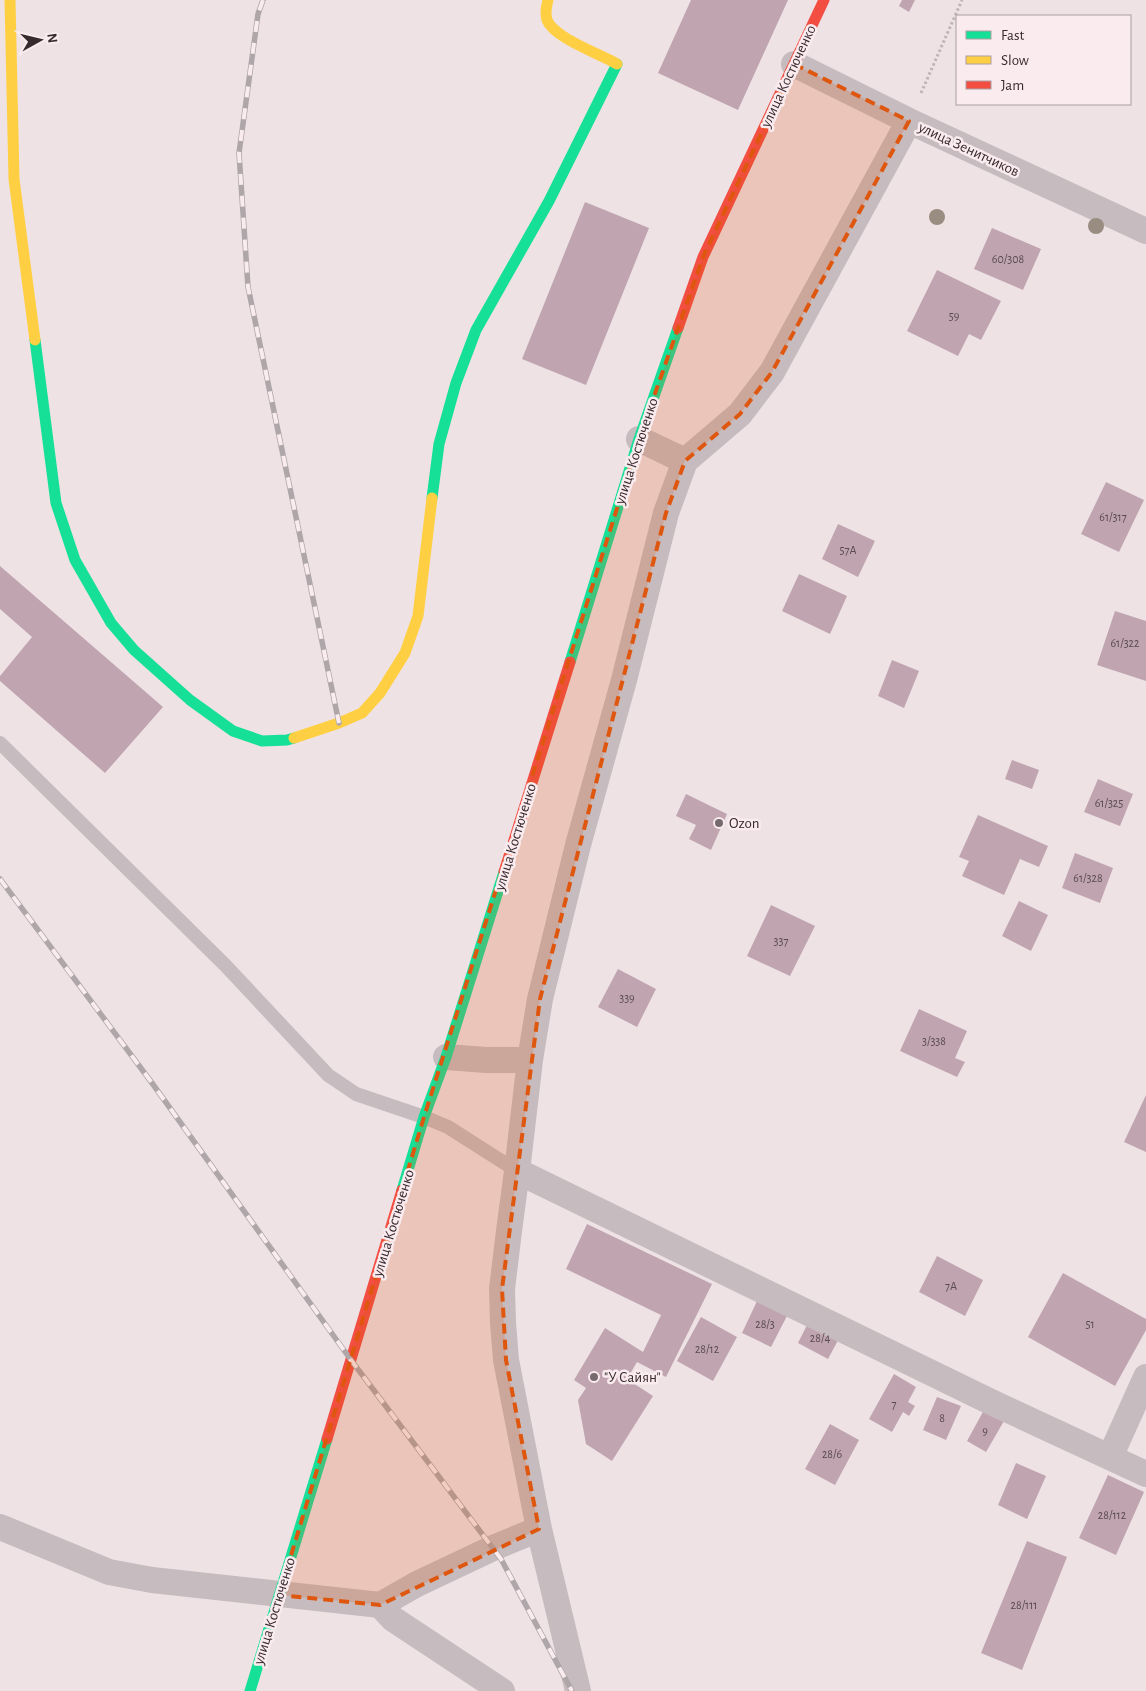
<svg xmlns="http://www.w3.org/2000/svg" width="1146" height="1691" viewBox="0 0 1146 1691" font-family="'Alegreya Sans',sans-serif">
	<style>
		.building { fill: #c0a5b1 }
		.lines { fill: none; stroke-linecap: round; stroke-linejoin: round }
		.path { stroke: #bfb4b7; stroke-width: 3; stroke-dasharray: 2.5 2.5; stroke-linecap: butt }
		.lane { stroke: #c6bbbe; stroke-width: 14 }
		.street { stroke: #c6bbbe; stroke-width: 26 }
		.fast { stroke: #16e098; stroke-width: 11 }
		.slow { stroke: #ffcf43; stroke-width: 11 }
		.jam { stroke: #f24e42; stroke-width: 11 }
		.rail-casing { stroke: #aea6a8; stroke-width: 5.5 }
		.rail { stroke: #f9ebee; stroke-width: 4; stroke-dasharray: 11; stroke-linecap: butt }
		.tree { fill: #998c80 }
		.marked { fill: #df570e; fill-opacity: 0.2; stroke: #df570e; stroke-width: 4; stroke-dasharray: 10 6; stroke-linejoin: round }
		.poi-dot { fill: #776a6f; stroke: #f9ebee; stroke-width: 2 }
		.labels { text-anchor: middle; stroke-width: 5; stroke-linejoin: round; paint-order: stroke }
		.number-label { font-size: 12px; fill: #594950 }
		.street-label { font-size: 15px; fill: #372a2f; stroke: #f9ebee }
		.poi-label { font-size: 15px; fill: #372a2f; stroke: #f9ebee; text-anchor: start }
	</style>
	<rect width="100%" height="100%" fill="#eee2e5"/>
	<path class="building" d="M691,0H788L738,110L658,73Z
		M902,0H915L909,12L899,6Z
		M585,202L649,228L586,385L522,359Z
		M992,228L1041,249L1023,290L974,269Z
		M937,270L1001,301L981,340L969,334L958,356L907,331Z
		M1106,482L1144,500L1119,552L1081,534Z
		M838,524L875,541L858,577L822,559Z
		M0,566L163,707L105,773L0,681V676L32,637L0,609Z
		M799,574L847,596L830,634L782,611Z
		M1115,611L1146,621V681L1097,665Z
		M892,660L919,671L904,708L878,696Z
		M1012,760L1039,770L1032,789L1005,779Z
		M1098,779L1133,794L1120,826L1084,812Z
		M686,794L727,814L711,850L689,839L696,825L676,816Z
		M978,815L1048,846L1039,867L1020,859L1004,895L962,876L969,861L959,857Z
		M1075,853L1113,868L1100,903L1062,888Z
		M1019,901L1048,915L1031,951L1002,936Z
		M771,905L815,926L790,976L747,956Z
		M618,969L656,989L637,1027L598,1007Z
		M919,1009L967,1031L955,1058L965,1062L957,1077L900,1051Z
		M1146,1095V1152L1124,1142Z
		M587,1224L712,1284L666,1377L637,1362L627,1379L653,1396L612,1461L586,1444L578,1400L586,1388L574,1380L605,1328L643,1352L661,1315L566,1269Z
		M937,1256L983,1280L965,1316L919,1292Z
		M1063,1273L1146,1319V1330L1115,1386L1028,1337Z
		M758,1299L788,1314L771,1347L742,1333Z
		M701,1317L737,1337L713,1381L677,1361Z
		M811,1317L842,1333L828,1359L798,1343Z
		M894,1374L916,1387L908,1402L915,1406L909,1416L903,1412L892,1432L869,1419Z
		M937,1397L961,1406L946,1440L923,1430Z
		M984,1410L1004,1421L986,1452L967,1441Z
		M830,1424L859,1440L835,1485L805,1469Z
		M1016,1463L1046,1476L1027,1519L998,1505Z
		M1108,1475L1144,1492L1116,1555L1079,1538Z
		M1027,1541L1067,1557L1022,1670L981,1653Z"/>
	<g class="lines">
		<path class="path" d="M921,93L962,0"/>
		<path class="lane" d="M0,743L225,965L328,1075L356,1094L424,1117L448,1127L517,1171"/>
		<path class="street" d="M794,64L909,121L1146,231
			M639,439L685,461
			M446,1057L486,1060H530
			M517,1171L991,1402L1146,1474
			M1110,1457L1146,1377
			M0,1527L109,1572L152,1580L380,1605L417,1584L493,1548L539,1529
			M380,1605L393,1619L502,1691
			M578,1691L539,1529L506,1360L503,1323L502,1289L509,1231L517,1171L530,1060L540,999L578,845L624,680L666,513L685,461L740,414L772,372L909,121"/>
		<path class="fast" d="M35,340L56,503L75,560L111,623L134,650L190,700L233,731L262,741L287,740L294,738
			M432,498L439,444L456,383L476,330L549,201L617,64
			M570,662L639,439L678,328
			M402,1190L424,1117L446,1057L504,872
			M250,1691L327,1439"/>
		<path class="slow" d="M10,0L14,179L35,340
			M548,0C546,7 545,13 547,20C554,38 600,54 617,64
			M294,738L339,723L362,713L380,693L405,653L418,616L432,498"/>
		<path class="jam" d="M678,328L703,257L824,0
			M504,872L570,662
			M327,1439L402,1190"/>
		<g class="rail-casing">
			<path id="rail" d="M263,0L258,14L239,153L248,287L339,723
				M0,879L152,1083L351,1360L501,1559L572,1691"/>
		</g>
		<use href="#rail" class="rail"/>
	</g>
	<g class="tree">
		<circle cx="937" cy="217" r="8"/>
		<circle cx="1096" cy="226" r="8"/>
	</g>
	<path class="marked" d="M794,64L909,121L772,372L740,414L685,461L666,513L540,999L502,1289L506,1360L539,1529L380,1605L279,1595L424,1117L639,439L703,257Z"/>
	<g class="poi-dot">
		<circle cx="719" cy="823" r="5"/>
		<circle cx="594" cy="1377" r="5"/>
	</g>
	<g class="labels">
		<g class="number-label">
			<text x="1008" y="263">60/308</text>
			<text x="954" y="320">59</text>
			<text x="1113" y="521">61/317</text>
			<text x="848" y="554">57А</text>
			<text x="1125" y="647">61/322</text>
			<text x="1109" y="807">61/325</text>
			<text x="1088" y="882">61/328</text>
			<text x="781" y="945">337</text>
			<text x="627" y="1002">339</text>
			<text x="934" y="1045">3/338</text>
			<text x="951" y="1290">7А</text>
			<text x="765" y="1328">28/3</text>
			<text x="1090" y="1328">51</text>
			<text x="820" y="1342">28/4</text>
			<text x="707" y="1353">28/12</text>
			<text x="894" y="1408">7</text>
			<text x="942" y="1422">8</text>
			<text x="985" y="1435">9</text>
			<text x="832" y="1458">28/6</text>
			<text x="1112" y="1519">28/112</text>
			<text x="1024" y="1609">28/111</text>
		</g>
		<g class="street-label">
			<text transform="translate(788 76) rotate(-65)" y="5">улица Костюченко</text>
			<text transform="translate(969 149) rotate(25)" y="5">улица Зенитчиков</text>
			<text transform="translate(636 451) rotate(-72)" y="5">улица Костюченко</text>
			<text transform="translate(515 837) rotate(-73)" y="5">улица Костюченко</text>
			<text transform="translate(393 1223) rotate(-73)" y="5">улица Костюченко</text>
			<text transform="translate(274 1611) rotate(-73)" y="5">улица Костюченко</text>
		</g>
		<g class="poi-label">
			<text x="729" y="828">Ozon</text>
			<text x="604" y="1382">"У Сайян"</text>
		</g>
	</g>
	<rect x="956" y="15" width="175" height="90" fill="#f9ebee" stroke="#ab9ea2"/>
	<rect x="966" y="31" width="25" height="8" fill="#16e098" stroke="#ab9ea2"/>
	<text x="1001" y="40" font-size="15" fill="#372a2f">Fast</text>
	<rect x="966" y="56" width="25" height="8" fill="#ffcf43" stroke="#ab9ea2"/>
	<text x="1001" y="65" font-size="15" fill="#372a2f">Slow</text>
	<rect x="966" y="81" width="25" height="8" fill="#f24e42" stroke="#ab9ea2"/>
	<text x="1001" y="90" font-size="15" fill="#372a2f">Jam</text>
	<g transform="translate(40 40) rotate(82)" stroke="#f9ebee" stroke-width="4" paint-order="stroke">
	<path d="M0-4L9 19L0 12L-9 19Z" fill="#372a2f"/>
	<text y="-8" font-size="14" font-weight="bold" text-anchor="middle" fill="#372a2f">N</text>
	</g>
</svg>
